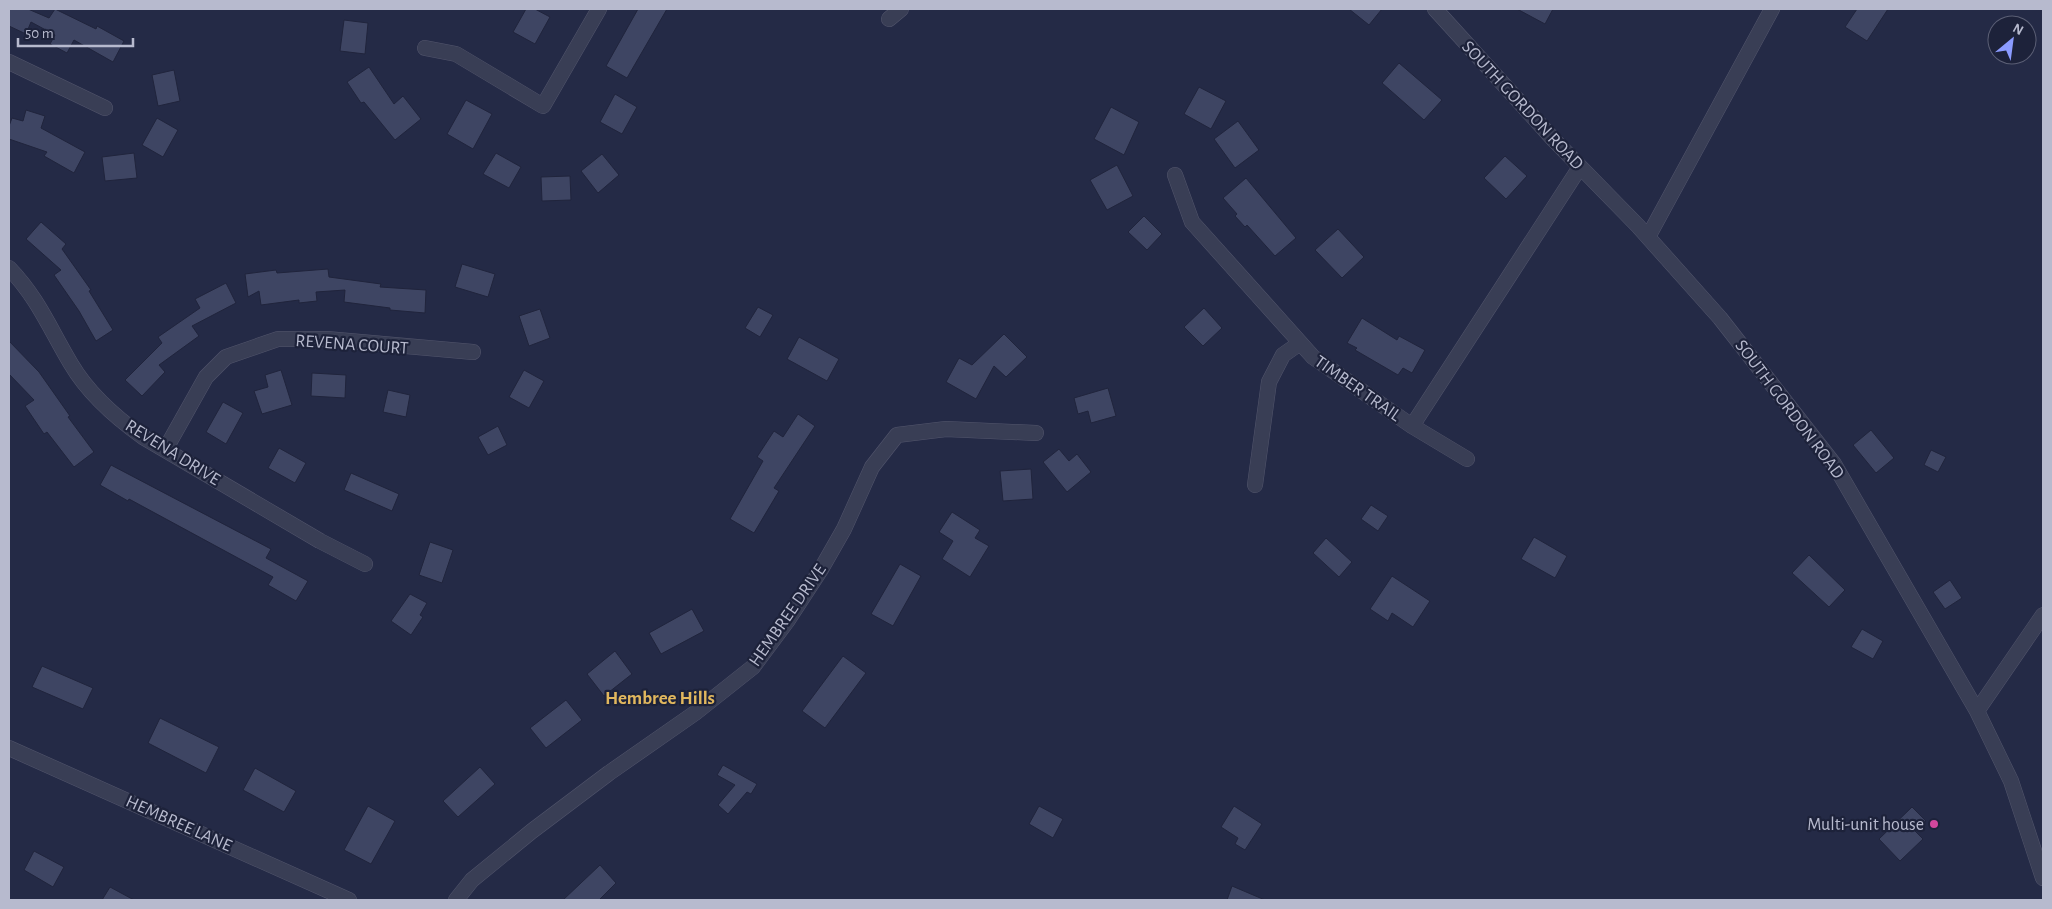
<svg xmlns="http://www.w3.org/2000/svg" width="2052" height="909" viewBox="0 0 2052 909" font-family="'Alegreya Sans',sans-serif">
	<style>
		.building { fill: #3e4563; stroke: #20243c }
		.lines { fill: none; stroke-linecap: round; stroke-linejoin: round }
		.minor-casing { stroke: #52556c; stroke-width: 16 }
		.minor { stroke: #393e55; stroke-width: 15 }
		.hotel-dot { fill: #d1479c; stroke: #1d223a; stroke-width: 2 }
		.labels { text-anchor: middle; stroke-width: 4.5; stroke-linejoin: round; paint-order: stroke }
		.street-label { font-size: 18px; fill: #b7bace; stroke: #1d223a }
		.poi-label { font-size: 18px; fill: #b7bace; stroke: #1d223a; text-anchor: end }
		.neighbourhood-label { font-size: 19px; font-weight: bold; fill: #e1b75e; stroke: #1d223a }
	</style>
	<rect width="100%" height="100%" fill="#242a46"/>
	<path class="building" d="M9,9H28L49,18L55,9L96,29L97,26L124,41L113,62L74,40L67,53L50,44L55,35L31,22L26,34L9,26Z
		M526,9H535L550,17L535,44L513,32Z
		M638,9H667L627,78L606,66Z
		M1349,9H1382L1369,25Z
		M1517,9H1553L1545,24Z
		M1857,9H1888L1867,41L1845,27Z
		M344,20L368,23L365,54L340,51Z
		M1399,63L1442,100L1424,120L1382,83Z
		M369,67L394,104L403,96L421,119L395,140L364,102L361,103L347,82Z
		M174,70L180,101L158,106L152,75Z
		M1199,87L1226,101L1211,129L1184,114Z
		M615,94L637,107L622,134L600,122Z
		M466,100L492,114L473,149L447,134Z
		M1111,107L1139,122L1124,155L1094,139Z
		M26,110L45,116L41,128L85,152L74,173L44,156L47,152L9,139V126L12,118L23,121Z
		M157,118L178,130L163,157L142,145Z
		M1238,121L1259,150L1235,168L1214,139Z
		M134,153L137,178L105,181L102,157Z
		M496,153L521,167L509,188L483,174Z
		M602,154L619,175L598,193L581,171Z
		M1505,156L1527,176L1506,199L1484,178Z
		M1117,165L1133,196L1107,210L1090,180Z
		M570,176L571,200L542,201L541,177Z
		M1246,178L1296,238L1275,256L1247,225L1245,227L1235,216L1237,214L1223,198Z
		M1144,216L1162,234L1147,250L1128,232Z
		M41,222L66,244L62,249L91,290L89,291L113,330L96,341L79,311L54,275L61,270L26,239Z
		M1338,229L1364,257L1342,278L1315,250Z
		M462,264L495,274L488,297L455,287Z
		M328,269L329,277L381,284L380,287L426,290L425,313L390,310V308L344,302L345,290L316,292L317,301L299,303V300L261,305L259,291L248,297L245,274L276,270L277,273Z
		M226,283L236,303L192,326L199,336L159,365L165,372L142,396L125,380L162,343L158,337L200,308L195,299Z
		M758,307L773,315L760,337L745,328Z
		M1204,308L1222,328L1203,346L1184,327Z
		M540,309L550,338L529,346L519,316Z
		M1362,318L1397,340L1399,336L1425,350L1412,373L1403,368L1398,375L1355,350L1357,348L1347,343Z
		M1004,334L1027,357L1006,377L994,366L976,399L946,382L959,358L972,365Z
		M799,337L839,359L827,381L787,359Z
		M9,341L39,372L70,416L68,417L94,452L74,467L47,432L44,434L25,406L34,400L9,374Z
		M281,370L292,405L262,414L254,391L268,387L265,375Z
		M524,370L544,381L529,408L509,397Z
		M312,373L346,375L345,398L311,396Z
		M1108,388L1116,416L1091,423L1088,411L1078,414L1074,398Z
		M388,390L410,395L406,417L383,412Z
		M223,402L243,413L226,444L206,432Z
		M798,414L815,426L774,488L779,491L754,533L730,519L763,461L757,457L774,431L783,437Z
		M498,426L507,445L488,455L478,437Z
		M1871,430L1894,458L1876,473L1853,445Z
		M279,448L306,463L295,483L268,468Z
		M1059,449L1069,461L1077,454L1091,472L1067,492L1043,462Z
		M1931,450L1946,457L1938,472L1924,465Z
		M111,465L271,549L266,558L308,581L296,601L268,585L273,577L129,499L128,501L100,485Z
		M1031,469L1033,499L1003,501L1000,471Z
		M351,473L399,494L392,511L344,490Z
		M1371,505L1388,516L1378,531L1361,519Z
		M952,512L980,530L975,538L989,546L970,577L942,559L953,541L939,532Z
		M1534,537L1567,556L1555,578L1521,559Z
		M1326,538L1352,562L1339,577L1313,553Z
		M430,542L453,550L442,583L419,575Z
		M1809,555L1845,590L1829,607L1792,573Z
		M900,564L921,576L893,626L871,614Z
		M1392,576L1430,601L1413,627L1392,613L1388,621L1370,609Z
		M1950,580L1962,598L1945,609L1933,592Z
		M410,594L427,603L420,615L423,617L411,635L391,621Z
		M692,609L704,631L661,654L649,633Z
		M1862,629L1883,641L1873,659L1851,647Z
		M615,651L632,674L604,696L587,674Z
		M843,656L866,673L825,728L802,711Z
		M42,666L93,688L83,709L32,687Z
		M566,700L582,720L546,748L530,728Z
		M160,718L219,747L206,773L148,743Z
		M723,765L757,784L751,794L747,792L728,814L718,805L735,785L717,775Z
		M480,767L495,784L458,817L443,801Z
		M255,768L296,791L284,812L243,790Z
		M368,806L395,821L371,864L344,850Z
		M1039,806L1063,819L1053,838L1029,824Z
		M1234,806L1262,824L1245,850L1235,844L1238,838L1221,827Z
		M1912,807L1926,821L1915,831L1923,839L1900,861L1879,839Z
		M34,851L64,867L53,887L24,870Z
		M600,865L616,883L599,900H563Z
		M1232,886L1265,900H1227Z
		M110,887L134,900H102Z"/>
	<g class="lines">
		<g class="minor-casing">
			<path id="minor" d="M1435,9L1554,140L1638,226L1720,318L1834,464L1977,711L2011,781L2043,878
				M889,19L901,9
				M425,48L456,54L543,106L599,9
				M9,62L105,108
				M1175,175L1192,222L1313,357L1412,426L1467,459
				M1648,237L1772,9
				M9,268C38,298 50,329 71,364C88,393 115,417 143,437L320,541L365,564
				M1412,426L1580,167
				M165,450L206,377L226,357L278,339H327L473,352
				M1255,485L1269,382L1283,355L1300,343
				M1977,711L2043,615
				M9,748L349,900
				M456,900L472,880L532,831L609,773L695,713L753,667L788,620L820,571L844,529L872,467L897,435L946,429L1036,433"/>
		</g>
		<use href="#minor" class="minor"/>
	</g>
	<circle class="hotel-dot" cx="1934" cy="824" r="5"/>
	<g class="labels">
		<g class="street-label">
			<text transform="translate(1523 105) rotate(47)" y="6">SOUTH GORDON ROAD</text>
			<text transform="translate(352 344) rotate(4)" y="6">REVENA COURT</text>
			<text transform="translate(1358 388) rotate(35)" y="6">TIMBER TRAIL</text>
			<text transform="translate(1790 409) rotate(53)" y="6">SOUTH GORDON ROAD</text>
			<text transform="translate(173 452) rotate(32)" y="6">REVENA DRIVE</text>
			<text transform="translate(787 615) rotate(-55)" y="6">HEMBREE DRIVE</text>
			<text transform="translate(179 823) rotate(24)" y="6">HEMBREE LANE</text>
		</g>
		<g class="poi-label">
			<text x="1924" y="830">Multi-unit house</text>
		</g>
		<g class="neighbourhood-label">
			<text x="660" y="704">Hembree Hills</text>
		</g>
	</g>
	<rect width="2052" height="909" fill="none" stroke="#b7bace" stroke-width="20"/>
	<g transform="translate(2012 40) rotate(29)"><circle r="24" fill="#1d223a" stroke="#5b5f75"/>
	<path d="M0-4L9 19L0 12L-9 19Z" fill="#8b9bff"/>
	<text y="-8" font-size="14" font-weight="bold" text-anchor="middle" fill="#b7bace">N</text>
	</g>
	<path d="M18 38v8h115v-8" fill="none" stroke="#b7bace" stroke-width="2.5"/>
	<text x="25" y="38" font-size="15" fill="#b7bace" stroke="#1d223a" stroke-width="4" paint-order="stroke">50 m</text>
</svg>
